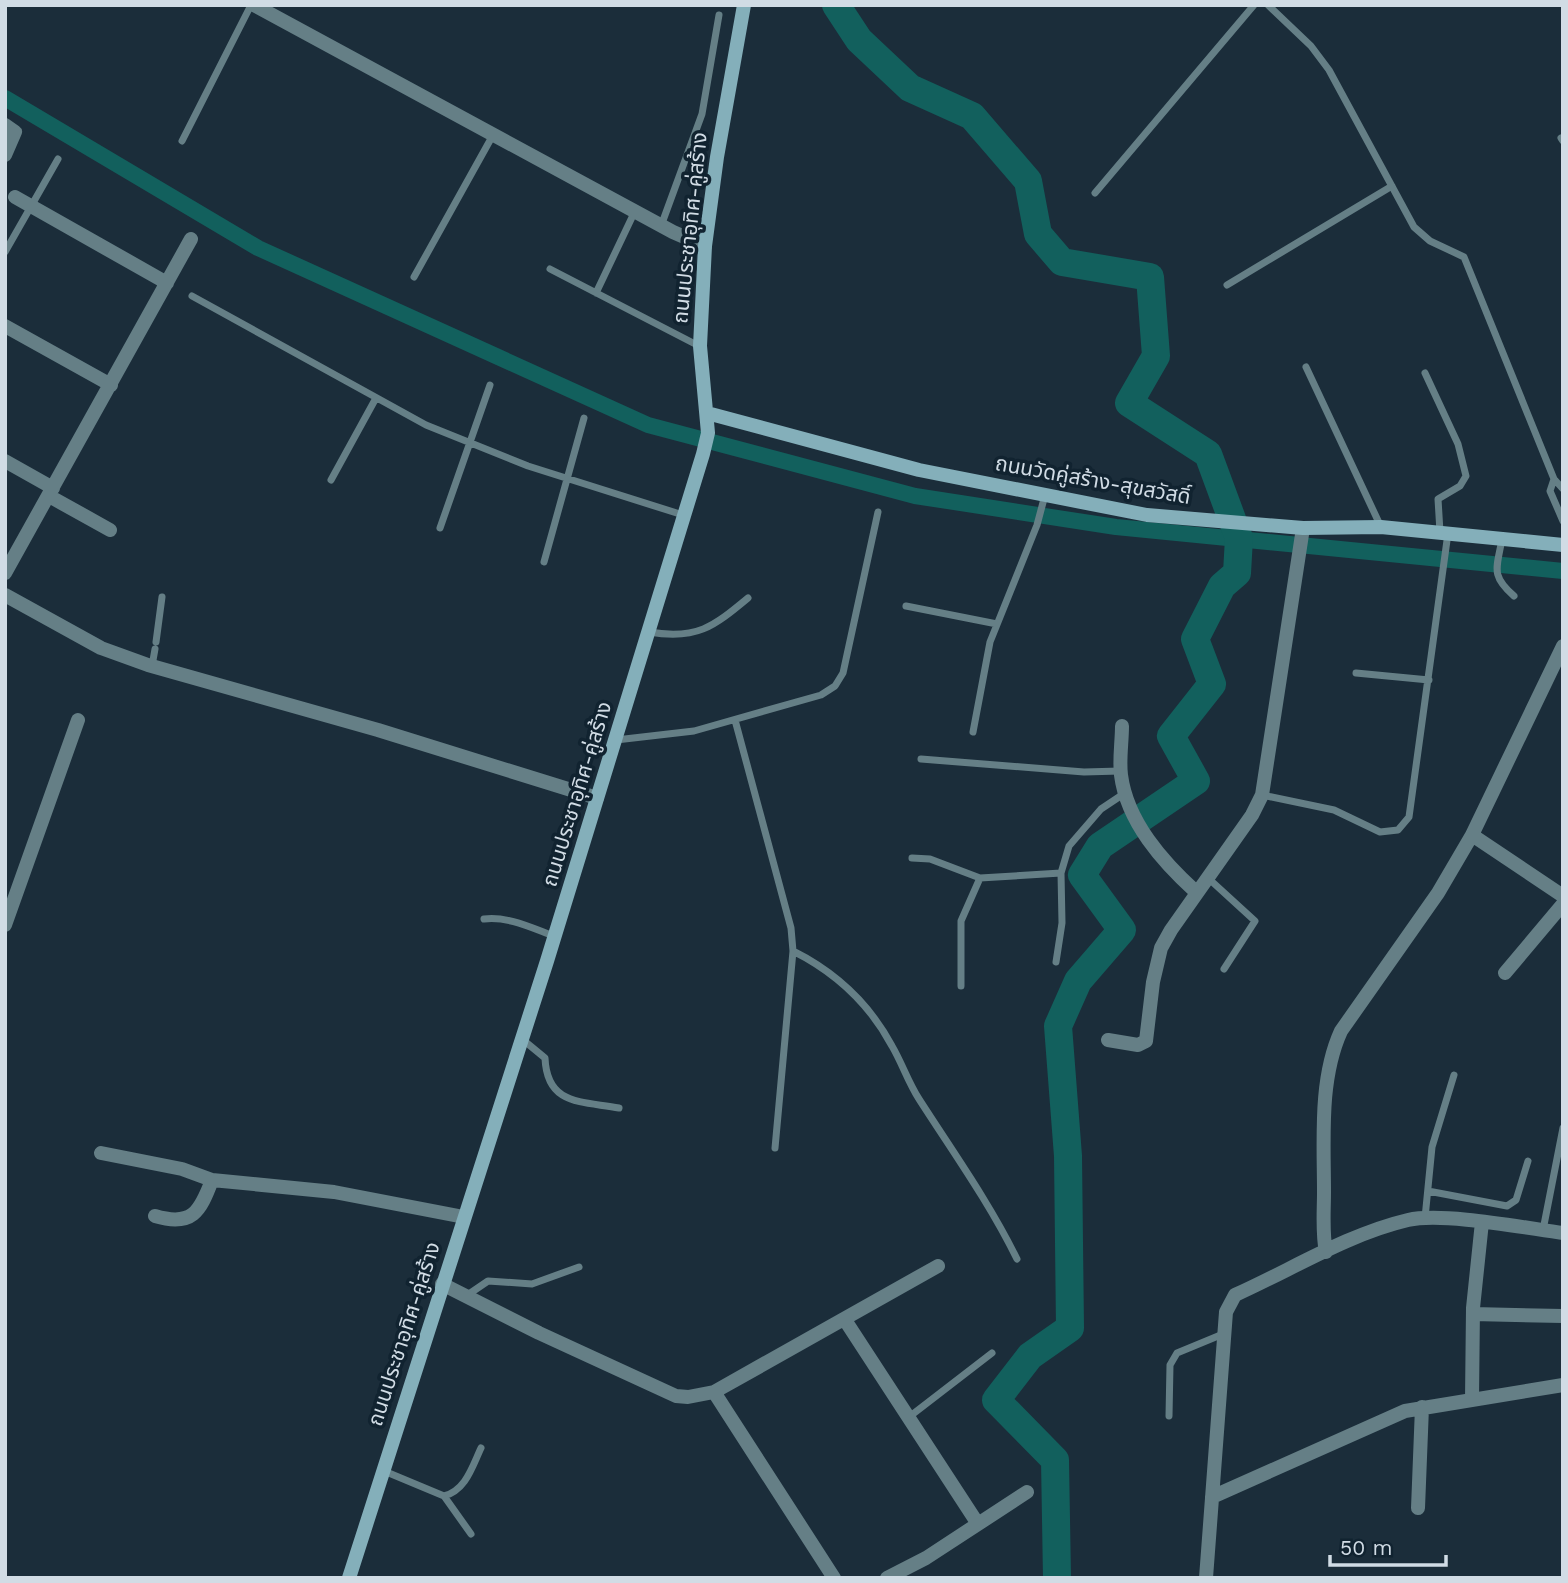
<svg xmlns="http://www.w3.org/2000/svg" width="1568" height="1583" viewBox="0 0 1568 1583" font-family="'Work Sans','Noto Sans Thai',sans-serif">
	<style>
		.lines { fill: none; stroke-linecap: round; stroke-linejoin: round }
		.canal { stroke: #12605d; stroke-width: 16 }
		.river { stroke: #12605d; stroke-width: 28 }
		.lane { stroke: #657f86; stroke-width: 7 }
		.street { stroke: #657f86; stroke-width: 14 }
		.secondary { stroke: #84afba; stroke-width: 14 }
		.labels { text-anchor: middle; stroke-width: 7; stroke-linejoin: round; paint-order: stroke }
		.street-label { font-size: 21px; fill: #d1dce5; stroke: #112330 }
	</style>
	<rect width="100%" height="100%" fill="#1b2d3a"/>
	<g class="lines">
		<path class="canal" d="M5,98L258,248L648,425L915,496L1116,527L1563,571"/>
		<path class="river" d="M836,5L859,40L910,88L972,116L1028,181L1038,234L1062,262L1150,277L1156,356L1129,403L1208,454L1239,538L1237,573L1222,586L1195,639L1212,684L1171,736L1196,781L1100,846L1082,875L1122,930L1078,981L1058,1026L1068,1156L1070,1328L1030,1356L996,1400L1055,1460L1057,1578"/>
		<path class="lane" d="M1268,5L1311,46L1329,70L1414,227L1430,241L1464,257L1554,479L1563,489
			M1561,138L1563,141
			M182,141L251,5
			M1095,193L1254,5
			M661,226L702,114L719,15
			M5,252L58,159
			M550,269L699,346
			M414,277L493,135
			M1227,285L1392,186
			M596,293L635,211
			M192,296L426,425L528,466L683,515
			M1306,367L1381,527
			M1425,373L1458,444L1466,476L1460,486L1438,499L1440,532
			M1554,479L1550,491L1563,521
			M331,480L376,398
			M440,528L490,385
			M1502,539C1497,568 1490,575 1514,596
			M544,562L584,418
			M906,606L997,624
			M649,632C697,640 713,627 748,598
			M156,642L162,597
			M152,666L155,649
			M1356,673L1429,680
			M735,720L791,928L793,951L775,1148
			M973,732L990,642L1037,525L1045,495
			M616,740L694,731L821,695L835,686L843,673L878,512
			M921,759L1084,772L1120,771
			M1262,795L1334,810L1380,832L1398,830L1409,817L1448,533
			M912,858L930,859L980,878
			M1208,878L1255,921L1224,969
			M484,919C508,916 532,928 554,936
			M793,951C837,973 869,1003 892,1046C902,1063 908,1082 919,1099C953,1152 989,1202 1017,1259
			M1056,962L1062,923L1061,873L1069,846L1101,809L1125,793
			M961,986V921L980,878L1061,873
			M522,1039L545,1058C547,1106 582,1101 619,1108
			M1428,1191L1507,1206L1516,1200L1528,1161
			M1425,1218L1432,1147L1454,1075
			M1543,1230L1563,1128
			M466,1296L488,1281L532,1284L579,1267
			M1169,1416L1170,1365L1177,1353L1223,1334
			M909,1417L992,1353
			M384,1471L444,1496C466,1490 472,1467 481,1448
			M444,1496L471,1534"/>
		<path class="street" d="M254,5L673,232L705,246
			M5,125L15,132L5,155
			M15,197L167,283
			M5,326L111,385
			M5,461L53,488
			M49,496L110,530
			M5,573L191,239
			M5,595L101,648L148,665L378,730L597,798
			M1122,726C1122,742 1119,760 1121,775C1127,822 1163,862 1196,892
			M1472,835L1563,896
			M5,925L78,720
			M1505,973L1563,904
			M1108,1040L1138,1045L1146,1041L1153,982L1161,948L1171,930L1252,815L1262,795L1303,528
			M101,1153L182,1169L212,1180L334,1192L464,1217
			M155,1216C192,1227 200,1212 212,1180
			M1326,1252C1322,1233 1324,1212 1324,1192C1324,1140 1319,1079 1341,1031L1438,893L1472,835L1563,646
			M442,1284L539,1333L676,1396L688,1397L714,1392L938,1266
			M1473,1314L1563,1316
			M845,1320L978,1524
			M714,1392L834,1578
			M1472,1399L1473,1308L1482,1222
			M1212,1497L1405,1411L1563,1385
			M1418,1508L1422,1407
			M887,1578L926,1558L1027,1492
			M1206,1578L1226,1312L1235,1295C1291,1270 1348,1234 1408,1220C1443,1212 1525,1228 1563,1233"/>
		<path class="secondary" d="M707,413L919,470L1147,515L1303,528L1381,527L1563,545
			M349,1578L547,961L703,454L708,433L700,346L705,246L717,157L744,5"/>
	</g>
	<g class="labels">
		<g class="street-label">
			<text transform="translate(690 228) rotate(-84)" y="7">ถนนประชาอุทิศ-คู่สร้าง</text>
			<text transform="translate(1093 480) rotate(10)" y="7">ถนนวัดคู่สร้าง-สุขสวัสดิ์</text>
			<text transform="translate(577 794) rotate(-73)" y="7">ถนนประชาอุทิศ-คู่สร้าง</text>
			<text transform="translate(404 1334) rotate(-72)" y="7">ถนนประชาอุทิศ-คู่สร้าง</text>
		</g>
	</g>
	<rect width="1568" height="1583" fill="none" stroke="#d1dce5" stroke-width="14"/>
	<path d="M1330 1555v10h116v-10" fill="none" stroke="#d1dce5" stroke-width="3.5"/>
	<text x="1340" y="1555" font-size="21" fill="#d1dce5" stroke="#112330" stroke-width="5" paint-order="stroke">50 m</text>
</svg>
